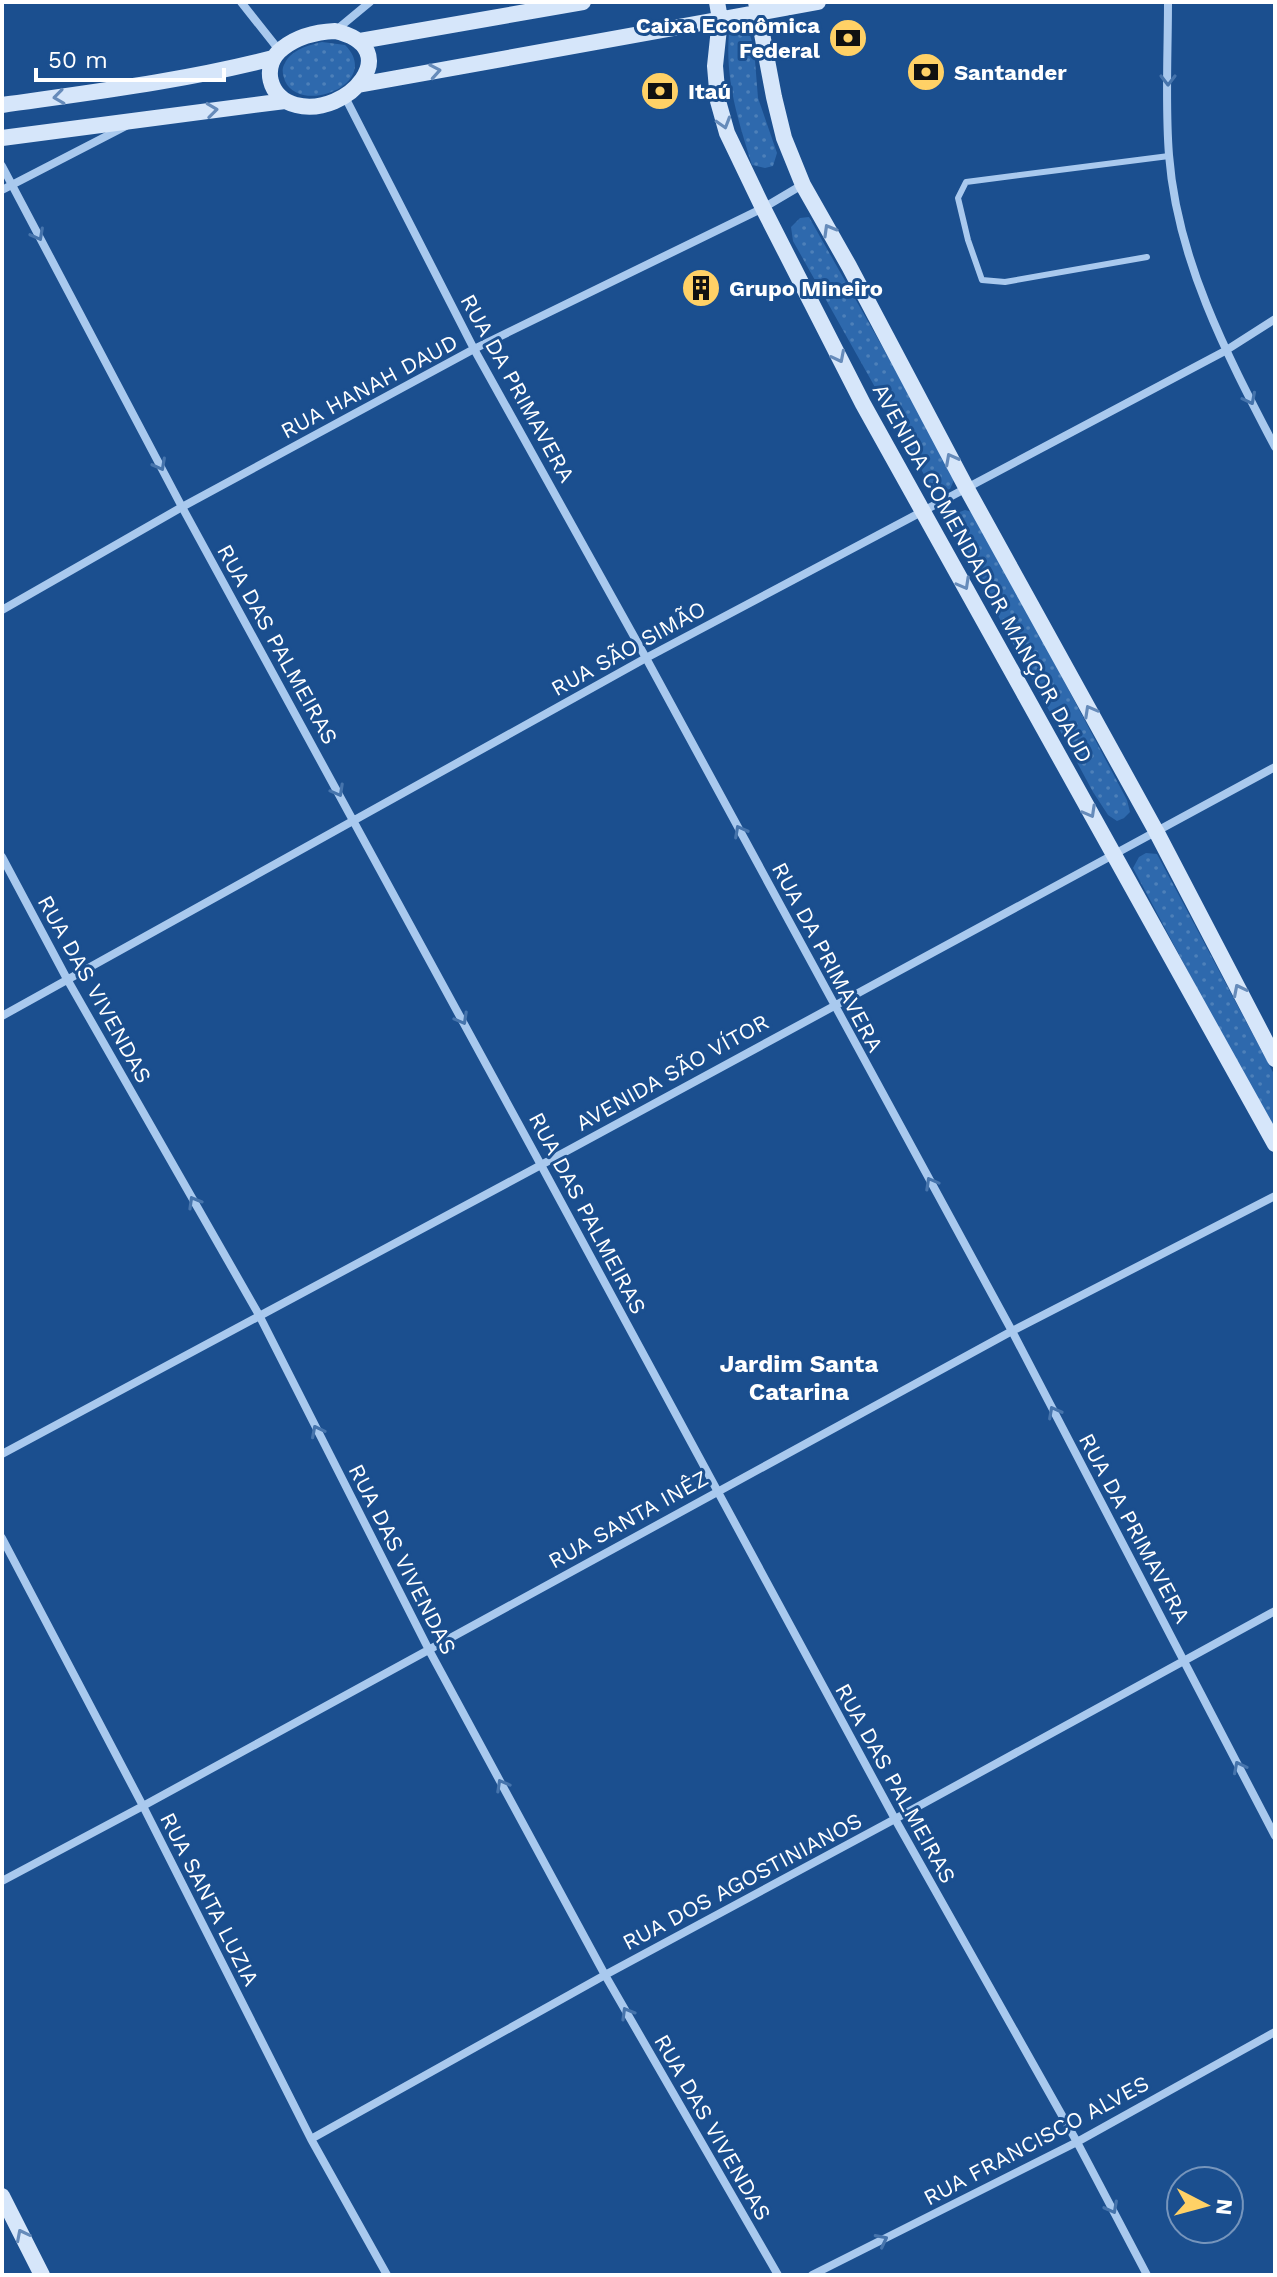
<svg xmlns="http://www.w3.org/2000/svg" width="1277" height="2277" viewBox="0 0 1277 2277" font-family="'Work Sans',sans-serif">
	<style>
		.grass { fill: url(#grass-dots) }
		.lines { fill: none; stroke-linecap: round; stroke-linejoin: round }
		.lane { stroke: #a9c9ee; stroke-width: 6 }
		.street { stroke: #a9c9ee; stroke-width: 8 }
		.secondary { stroke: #d6e6fa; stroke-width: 16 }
		.oneway { stroke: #668bba }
		.oneway2 { stroke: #4674ac }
		.labels { text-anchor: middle; stroke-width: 6; stroke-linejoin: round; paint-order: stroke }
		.poi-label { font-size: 22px; font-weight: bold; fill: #fff; stroke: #1b4f8f; text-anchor: start }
		.street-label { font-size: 22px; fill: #fff; stroke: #1b4f8f }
		.neighbourhood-label { font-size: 24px; font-weight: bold; fill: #fff; stroke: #1b4f8f }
	</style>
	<defs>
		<pattern id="grass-dots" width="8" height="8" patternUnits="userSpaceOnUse" patternTransform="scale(2)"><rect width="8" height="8" fill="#2e69ad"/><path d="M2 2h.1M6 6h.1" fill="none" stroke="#4d80b9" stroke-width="1.8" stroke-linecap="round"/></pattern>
	</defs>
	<rect width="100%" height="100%" fill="#1b4f8f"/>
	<path class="grass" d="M738,25L748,29L754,48L758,98L777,153L773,166L765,168L752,165C738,119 725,81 729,32Z
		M322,42L345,45C383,83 301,116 285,81C283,75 281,69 285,63C291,50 309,45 322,42Z
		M809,217L952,470L954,480L950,489L941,491L931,487L793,241L791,227L800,218Z
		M965,510L975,513L1127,800L1130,812L1124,818L1117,821L1108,815L1093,792L953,532L952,522L957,513Z
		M1146,853L1157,854L1275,1076V1135L1133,868L1139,857Z"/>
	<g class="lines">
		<path class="lane" d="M1147,257L1005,282L982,280L968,240L958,198L966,182L1169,156"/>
		<path class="street" d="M241,2L279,50
			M1168,2C1168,53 1165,105 1169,155C1177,260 1227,355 1275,447
			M335,31L370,2
			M345,97L474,349L646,658L1012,1331L1275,1836
			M2,166L182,507L541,1165L895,1819L1077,2142L1147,2275
			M2,190L126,126
			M2,610L182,507L474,349L763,208L802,185
			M2,857L67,979L259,1315L429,1650L605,1975L778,2275
			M2,1016L646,658L1225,351L1275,319
			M2,1454L541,1165L1275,767
			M2,1538L143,1806L311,2139L387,2275
			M2,1881L143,1806L1012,1331L1275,1196
			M311,2139L605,1975L895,1819L1275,1611
			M812,2275L1077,2142L1275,2032"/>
		<path class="secondary" d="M717,2L720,19L715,66L718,101L727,133L763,208L863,404L1275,1144
			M756,2L774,97L784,138L803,185L849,266L967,489L1156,831L1275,1059
			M335,31C408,48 348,118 296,105C269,99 260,65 283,48C298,36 316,32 335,31Z
			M360,41L583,2
			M358,85L818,2
			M2,105C93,92 184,81 273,58
			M2,138L285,101
			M2,2196L42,2275"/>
	</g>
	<defs><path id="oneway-chevron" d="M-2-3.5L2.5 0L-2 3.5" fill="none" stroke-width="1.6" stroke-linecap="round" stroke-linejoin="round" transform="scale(2)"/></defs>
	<g class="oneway">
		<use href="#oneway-chevron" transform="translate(435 71) rotate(-10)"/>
		<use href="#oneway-chevron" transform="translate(59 97) rotate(172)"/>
		<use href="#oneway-chevron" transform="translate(212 110) rotate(-7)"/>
		<use href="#oneway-chevron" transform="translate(724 123) rotate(73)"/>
		<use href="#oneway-chevron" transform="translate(829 230) rotate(-120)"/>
		<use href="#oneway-chevron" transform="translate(839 357) rotate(63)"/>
		<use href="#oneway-chevron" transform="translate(951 459) rotate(-118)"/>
		<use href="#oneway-chevron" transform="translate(964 584) rotate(61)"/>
		<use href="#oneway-chevron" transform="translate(1090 711) rotate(-119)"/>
		<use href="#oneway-chevron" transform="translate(1090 812) rotate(61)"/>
		<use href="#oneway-chevron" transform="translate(1239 990) rotate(-117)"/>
		<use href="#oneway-chevron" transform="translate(22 2235) rotate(-117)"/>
	</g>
	<g class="oneway2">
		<use href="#oneway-chevron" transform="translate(1168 80) rotate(90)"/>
		<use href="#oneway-chevron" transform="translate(38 235) rotate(62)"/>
		<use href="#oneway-chevron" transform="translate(1250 399) rotate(63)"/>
		<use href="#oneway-chevron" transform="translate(160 465) rotate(62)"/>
		<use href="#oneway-chevron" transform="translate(338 791) rotate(61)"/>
		<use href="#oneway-chevron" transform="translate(740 831) rotate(-118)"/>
		<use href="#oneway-chevron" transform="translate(462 1019) rotate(61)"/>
		<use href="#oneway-chevron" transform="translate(931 1183) rotate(-119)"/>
		<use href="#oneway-chevron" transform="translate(194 1202) rotate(-120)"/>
		<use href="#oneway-chevron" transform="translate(1054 1412) rotate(-118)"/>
		<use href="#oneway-chevron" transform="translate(317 1431) rotate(-117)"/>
		<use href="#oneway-chevron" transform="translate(1239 1767) rotate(-117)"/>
		<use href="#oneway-chevron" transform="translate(502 1785) rotate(-119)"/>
		<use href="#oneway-chevron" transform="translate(627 2013) rotate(-120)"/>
		<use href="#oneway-chevron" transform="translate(1112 2208) rotate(62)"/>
		<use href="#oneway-chevron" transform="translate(882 2240) rotate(-27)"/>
	</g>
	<defs>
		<g id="bank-disc" transform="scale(2)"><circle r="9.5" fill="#ffd166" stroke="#1b4f8f"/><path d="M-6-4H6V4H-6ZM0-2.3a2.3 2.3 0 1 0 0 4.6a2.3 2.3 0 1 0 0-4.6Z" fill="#111"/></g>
		<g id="building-disc" transform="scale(2)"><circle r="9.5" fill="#ffd166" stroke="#1b4f8f"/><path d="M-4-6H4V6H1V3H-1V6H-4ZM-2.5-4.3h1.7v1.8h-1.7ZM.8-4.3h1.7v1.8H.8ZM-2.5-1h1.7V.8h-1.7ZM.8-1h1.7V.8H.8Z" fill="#111"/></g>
	</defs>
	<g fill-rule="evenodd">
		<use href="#bank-disc" x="848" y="38"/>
		<use href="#bank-disc" x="926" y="72"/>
		<use href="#bank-disc" x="660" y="91"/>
		<use href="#building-disc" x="701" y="288"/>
	</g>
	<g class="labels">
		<g class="poi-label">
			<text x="820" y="33" text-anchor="end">Caixa Econômica<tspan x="820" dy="25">Federal</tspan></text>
			<text x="954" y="80">Santander</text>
			<text x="688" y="99">Itaú</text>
			<text x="729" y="296">Grupo Mineiro</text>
		</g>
		<g class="street-label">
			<text transform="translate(369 386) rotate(-28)" y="8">RUA HANAH DAUD</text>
			<text transform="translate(518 388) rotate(61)" y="8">RUA DA PRIMAVERA</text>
			<text transform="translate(983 573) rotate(61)" y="8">AVENIDA COMENDADOR MANÇOR DAUD</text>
			<text transform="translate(278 644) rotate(61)" y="8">RUA DAS PALMEIRAS</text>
			<text transform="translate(628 648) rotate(-29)" y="8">RUA SÃO SIMÃO</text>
			<text transform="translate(828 957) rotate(62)" y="8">RUA DA PRIMAVERA</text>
			<text transform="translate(95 989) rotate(61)" y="8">RUA DAS VIVENDAS</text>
			<text transform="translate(672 1072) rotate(-29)" y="8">AVENIDA SÃO VÍTOR</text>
			<text transform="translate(588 1213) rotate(62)" y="8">RUA DAS PALMEIRAS</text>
			<text transform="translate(628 1519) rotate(-29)" y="8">RUA SANTA INÊZ</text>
			<text transform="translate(1135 1528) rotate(62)" y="8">RUA DA PRIMAVERA</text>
			<text transform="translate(403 1559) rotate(63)" y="8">RUA DAS VIVENDAS</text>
			<text transform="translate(896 1783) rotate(61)" y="8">RUA DAS PALMEIRAS</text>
			<text transform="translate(742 1881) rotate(-28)" y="8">RUA DOS AGOSTINIANOS</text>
			<text transform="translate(210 1899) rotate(63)" y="8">RUA SANTA LUZIA</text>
			<text transform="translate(713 2127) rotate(60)" y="8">RUA DAS VIVENDAS</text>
			<text transform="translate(1036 2140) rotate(-28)" y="8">RUA FRANCISCO ALVES</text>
		</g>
		<g class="neighbourhood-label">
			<text x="799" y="1372">Jardim Santa<tspan x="799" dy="28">Catarina</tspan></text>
		</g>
	</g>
	<rect width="1277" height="2277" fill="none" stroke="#ffffff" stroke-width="8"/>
	<g transform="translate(1205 2205) rotate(96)"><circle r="38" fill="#1b4f8f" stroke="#7695bc" stroke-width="2"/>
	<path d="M0-6L14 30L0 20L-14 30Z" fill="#ffd166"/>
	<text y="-12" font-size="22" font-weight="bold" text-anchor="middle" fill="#ffffff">N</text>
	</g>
	<path d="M36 68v12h188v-12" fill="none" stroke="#ffffff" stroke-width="4"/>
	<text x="48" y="68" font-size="24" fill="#ffffff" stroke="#1b4f8f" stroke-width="6" paint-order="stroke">50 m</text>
</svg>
